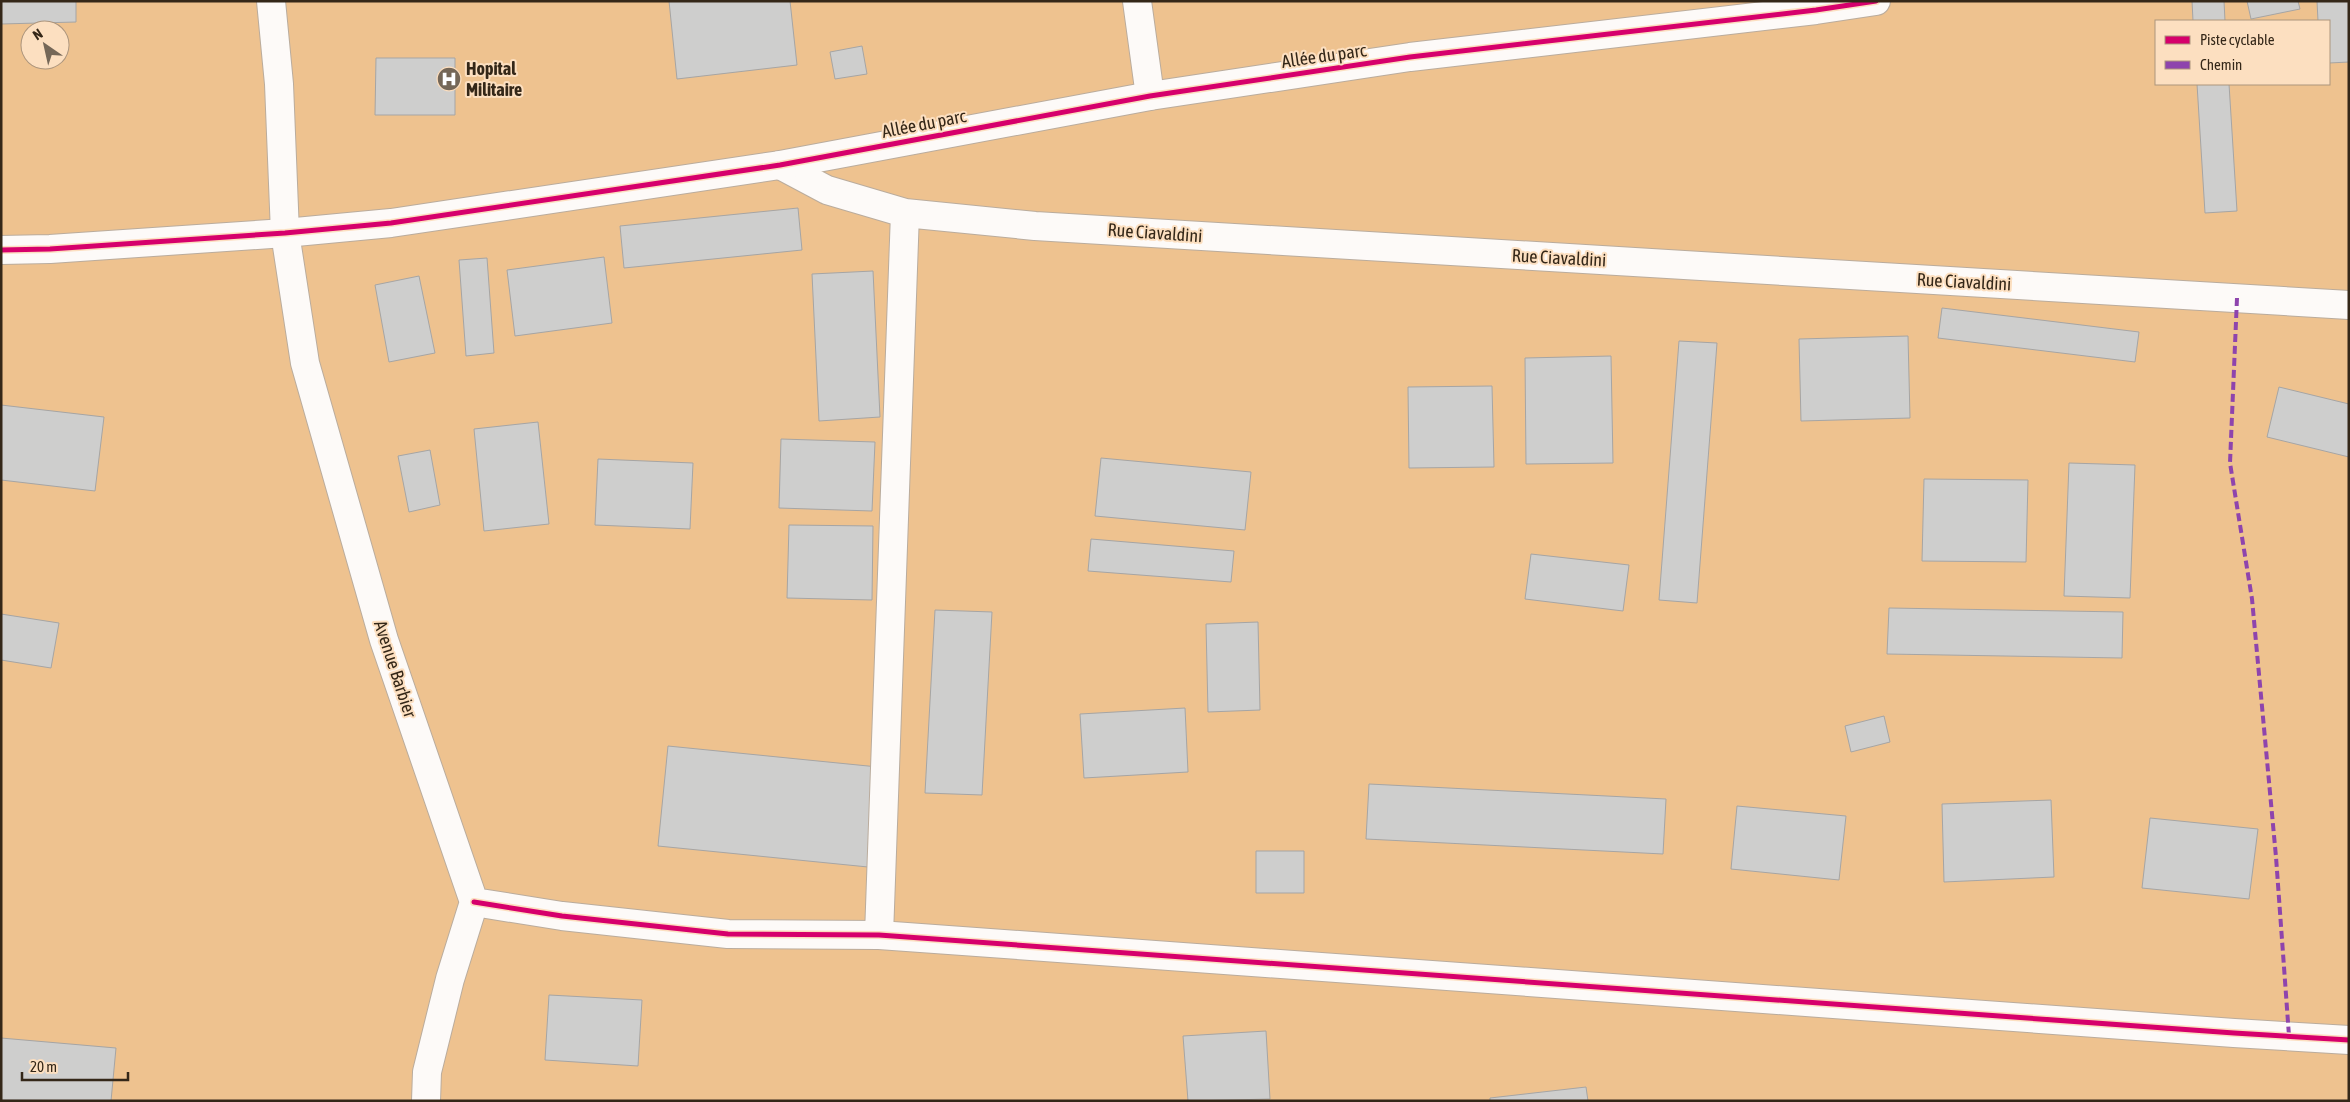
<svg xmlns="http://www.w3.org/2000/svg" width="2350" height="1102" viewBox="0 0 2350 1102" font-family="'Asap Condensed',sans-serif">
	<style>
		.green { fill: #eec28f; fill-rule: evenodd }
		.building { fill: #cececd; stroke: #a6a5a4 }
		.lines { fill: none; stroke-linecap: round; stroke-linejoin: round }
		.street-casing { stroke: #baac9d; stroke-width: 30 }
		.secondary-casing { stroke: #baac9d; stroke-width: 30 }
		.street { stroke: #fdfaf8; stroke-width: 28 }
		.secondary { stroke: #fdfaf8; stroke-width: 28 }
		.quiet { stroke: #8e44ad; stroke-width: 4; stroke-dasharray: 8 4; stroke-linecap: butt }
		.cycleway-casing { stroke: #fcdfc0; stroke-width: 8 }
		.cycleway { stroke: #d6006c; stroke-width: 5 }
		.labels { text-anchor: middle; stroke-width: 4; stroke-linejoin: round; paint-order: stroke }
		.street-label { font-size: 18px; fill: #342718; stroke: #fcdfc0 }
		.poi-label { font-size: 18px; font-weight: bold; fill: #342718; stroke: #fcdfc0; text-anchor: start }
	</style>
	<rect width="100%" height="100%" fill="#efdecd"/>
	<path class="green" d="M1,1H2349V1101H1ZM2156,21H2329V84H2156ZM30,30H60V60H30Z"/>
	<path class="building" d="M1,1H76V22L1,24Z
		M669,1H790L797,65L677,79Z
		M2192,1H2224L2225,21H2193Z
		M2247,1H2298L2300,9L2251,19Z
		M2317,1H2349V62L2329,63V21H2318Z
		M862,46L867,74L835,79L830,52Z
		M376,58H455V115H375Z
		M2197,84H2229L2237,211L2205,213Z
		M798,208L802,250L624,268L620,226Z
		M604,257L612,323L515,336L507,270Z
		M487,258L494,353L466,356L459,260Z
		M873,271L880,417L819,421L812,274Z
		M419,276L435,353L389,362L375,285Z
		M1942,308L2139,332L2135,362L1938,338Z
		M1908,336L1910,418L1801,421L1799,339Z
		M1679,341L1717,343L1697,603L1659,600Z
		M1611,356L1613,463L1526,464L1525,358Z
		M1492,386L1494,467L1409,468L1408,387Z
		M2279,387L2349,404V457L2267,437Z
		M1,405L104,417L95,491L1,480Z
		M538,422L549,524L484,531L474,429Z
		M781,439L875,442L872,511L779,508Z
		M430,450L440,505L409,512L398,456Z
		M1101,458L1251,472L1245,530L1095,516Z
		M598,459L693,463L690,529L595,525Z
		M2069,463L2135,465L2130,598L2064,596Z
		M1924,479L2028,480L2026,562L1922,561Z
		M789,525L873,526L872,600L787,598Z
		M1091,539L1234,551L1231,582L1088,571Z
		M1531,554L1629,565L1623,611L1525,599Z
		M1889,608L2123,612L2122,658L1887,654Z
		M935,610L992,612L982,795L925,793Z
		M1,614L59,623L51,668L1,660Z
		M1258,622L1260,710L1208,712L1206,624Z
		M1185,708L1188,772L1084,778L1080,714Z
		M1884,716L1890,742L1851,752L1845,726Z
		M668,746L878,767L868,867L658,846Z
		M1369,784L1666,799L1663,854L1366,839Z
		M2051,800L2054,877L1944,882L1942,804Z
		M1737,806L1846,816L1839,880L1731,869Z
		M2150,818L2258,829L2249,899L2142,888Z
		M1256,851H1304V893H1256Z
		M549,995L642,1000L638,1066L545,1060Z
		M1266,1031L1270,1099L1188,1101L1183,1036Z
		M1,1038L116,1048L111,1101L1,1100Z
		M1586,1087L1588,1101H1490V1098Z"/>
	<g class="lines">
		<g class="street-casing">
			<path id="street" d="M271,1L279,84L285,233L305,363L384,640L474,902L450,979L427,1072L426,1101
				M1137,1L1150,96
				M780,165L827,190L905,213L1035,226L2349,305
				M474,902L562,916L728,934L879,935L2234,1033L2349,1040
				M879,935L905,213"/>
		</g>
		<g class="secondary-casing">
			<path id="secondary" d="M1,250L50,249L285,233L391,223L780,165L1150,96L1410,57L1816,10L1876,1"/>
		</g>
		<use href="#street" class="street"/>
		<use href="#secondary" class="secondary"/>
		<path class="quiet" d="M2237,298L2230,463L2252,599L2276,857L2289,1036"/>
		<g class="cycleway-casing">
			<path id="cycleway" d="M1,250L50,249L285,233L391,223L780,165L1150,96L1410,57L1816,10L1876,1
				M474,902L562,916L728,934L879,935L2234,1033L2349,1040"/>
		</g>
		<use href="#cycleway" class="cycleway"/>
	</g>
	<defs>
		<g id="hospital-disc" transform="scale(1.25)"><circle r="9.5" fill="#756757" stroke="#fcdfc0"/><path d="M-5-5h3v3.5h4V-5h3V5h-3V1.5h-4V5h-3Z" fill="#fff"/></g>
	</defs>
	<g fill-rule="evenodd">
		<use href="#hospital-disc" x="449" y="79"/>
	</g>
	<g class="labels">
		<g class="street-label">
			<text transform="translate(1324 56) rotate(-8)" y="6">Allée du parc</text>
			<text transform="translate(924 124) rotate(-11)" y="6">Allée du parc</text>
			<text transform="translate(1155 233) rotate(4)" y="6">Rue Ciavaldini</text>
			<text transform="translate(1559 258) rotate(3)" y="6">Rue Ciavaldini</text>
			<text transform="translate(1964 282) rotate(3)" y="6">Rue Ciavaldini</text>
			<text transform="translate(395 669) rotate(72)" y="6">Avenue Barbier</text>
		</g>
		<g class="poi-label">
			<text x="466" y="75">Hopital<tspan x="466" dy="21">Militaire</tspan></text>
		</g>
	</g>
	<rect width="2350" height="1102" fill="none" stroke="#342718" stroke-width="5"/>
	<rect x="2155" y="20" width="175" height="65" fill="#fcdfc0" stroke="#ac957d"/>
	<rect x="2165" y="36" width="25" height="8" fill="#d6006c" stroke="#ac957d"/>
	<text x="2200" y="45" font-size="15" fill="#342718">Piste cyclable</text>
	<rect x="2165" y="61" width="25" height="8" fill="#8e44ad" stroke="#ac957d"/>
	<text x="2200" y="70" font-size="15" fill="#342718">Chemin</text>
	<g transform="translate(45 45) rotate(326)"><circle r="24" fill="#fcdfc0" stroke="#ac957d"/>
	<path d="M0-4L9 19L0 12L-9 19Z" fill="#756757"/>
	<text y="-8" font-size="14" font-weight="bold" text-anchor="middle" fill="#342718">N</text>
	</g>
	<path d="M22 1072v8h106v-8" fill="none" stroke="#342718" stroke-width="2.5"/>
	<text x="30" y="1072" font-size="15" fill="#342718" stroke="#fcdfc0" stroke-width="4" paint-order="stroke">20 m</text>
</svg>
